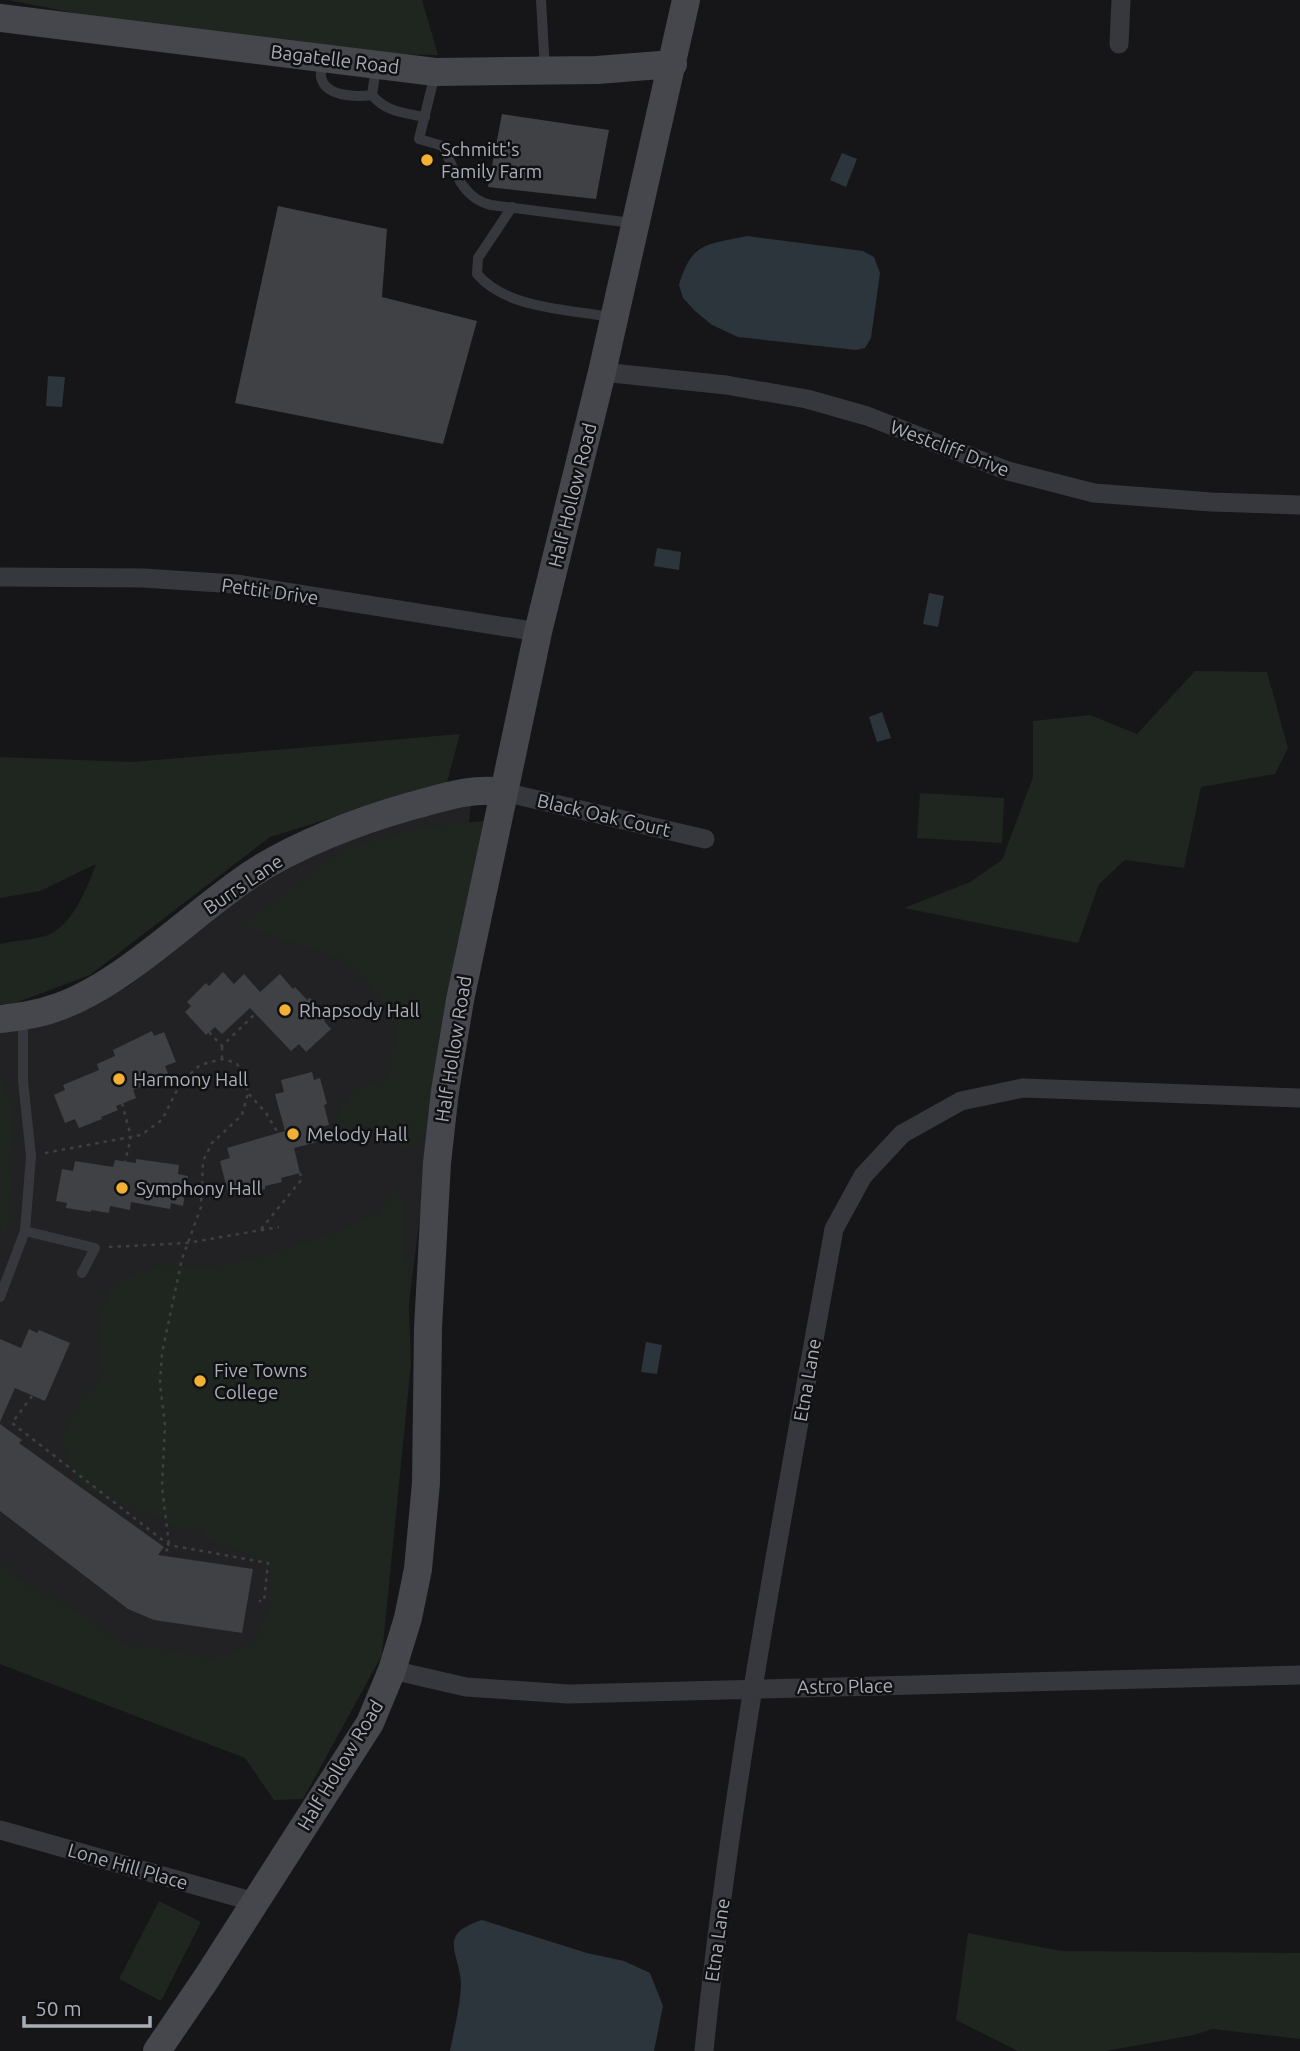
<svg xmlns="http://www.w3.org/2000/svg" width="1300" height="2051" viewBox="0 0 1300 2051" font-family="Ubuntu,sans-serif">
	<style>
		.built { fill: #222225 }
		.green { fill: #1e261f }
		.water { fill: #2c353c }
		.building { fill: #404145 }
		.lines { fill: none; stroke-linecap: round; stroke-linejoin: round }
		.path { stroke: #3d3f44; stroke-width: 2.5; stroke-dasharray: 3.5 5; stroke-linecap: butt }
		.lane { stroke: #37383d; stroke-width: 10 }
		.street { stroke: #37383d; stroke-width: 19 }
		.secondary { stroke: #45474d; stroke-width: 28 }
		.poi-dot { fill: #f2b134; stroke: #111113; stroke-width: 2.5 }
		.labels { text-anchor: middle; stroke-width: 5; stroke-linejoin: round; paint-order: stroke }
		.street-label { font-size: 19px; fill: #a8adb8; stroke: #111113 }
		.poi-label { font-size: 19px; fill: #a8adb8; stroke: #111113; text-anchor: start }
	</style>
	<rect width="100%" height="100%" fill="#161618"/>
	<path class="built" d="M472,798L367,1641L304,1754L0,1655V1030L57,1020L129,986L252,889L320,851Z"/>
	<path class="green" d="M8,0H422L438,55L281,53Z
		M1195,671L1267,672L1288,748L1275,774L1201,787L1184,868L1125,860L1099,884L1078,943L904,908L970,882L1002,860L1033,777V721L1090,715L1137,734Z
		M460,734L447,782L270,837L90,975L10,1005L0,1004V944C15,940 35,940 48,935C72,926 88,886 96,864L40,891L0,898V757L133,762Z
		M920,793L1004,798L1002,843L917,838Z
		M483,821L456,963L432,1120C428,1126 425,1135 420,1140C397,1165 381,1124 361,1126C351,1127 337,1140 327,1145C334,1128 340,1099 356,1089C366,1083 378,1085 388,1078L395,1031L380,998L362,977L337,957L241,926L344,849L424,827Z
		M0,1066L2,1081L12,1109L14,1135L9,1157L12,1184L6,1236L0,1230Z
		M397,1186L405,1210L411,1363L382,1655L303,1799L274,1800L245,1758L0,1664V1560L19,1580L72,1607L123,1645L172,1650L211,1659L241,1650L258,1635L270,1603L273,1581L268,1565L254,1556L211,1541L199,1528L182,1529L169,1525L157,1515L141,1513L91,1491L79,1482L71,1468L64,1445L65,1431L72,1413L102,1377L97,1329L108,1291L128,1276L161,1265L210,1267L257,1258L322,1237L379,1214Z
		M159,1901L201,1922L161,2001L119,1979Z
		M968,1933L1061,1951L1300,1953V2039L1212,2029L1194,2035L1106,2051H1018L956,2020Z"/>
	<path class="water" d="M842,153L857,159L846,187L830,180Z
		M747,236L863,251L874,257L880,273L871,338L865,348L856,350L738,337L712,325L695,311L683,298L679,285C692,241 707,245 747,236Z
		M48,376L65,377L62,407L46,406Z
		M657,548L681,552L679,570L654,566Z
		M929,593L944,596L938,627L923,624Z
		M882,712L891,738L877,742L869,717Z
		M646,1342L662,1345L657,1374L641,1372Z
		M482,1920L587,1953L624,1961L650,1973L663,2006L654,2051H450C454,2030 460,2007 461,1986C461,1953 435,1935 482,1920Z"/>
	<path class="building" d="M502,114L609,130L596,199L488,187Z
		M278,206L387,229L382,297L477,321L443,444L235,403Z
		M223,972L234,984L244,974L260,992L280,974L293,989L295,987L307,1000L310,998L327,1017L324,1021L331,1029L306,1052L299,1044L291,1051L250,1008L222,1034L215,1027L206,1035L185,1012L191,1006L187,1002L206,983L209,986Z
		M152,1031L154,1036L164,1032L176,1062L165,1066L169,1076L133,1090L136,1098L116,1106L118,1110L101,1117L102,1119L79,1128L75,1119L65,1123L54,1095L65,1090L63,1085L99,1070L97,1064L115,1056L113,1050Z
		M312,1072L314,1080L320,1078L327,1104L324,1105L329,1125L314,1128L317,1142L294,1148L300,1173L281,1178L282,1182L265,1186V1189L240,1196L239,1191L228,1193L220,1161L230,1158L227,1148L285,1131L275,1094L284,1092L281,1080Z
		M136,1159L179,1165L178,1174L188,1176L183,1206L171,1203L170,1209L131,1202L130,1210L110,1206L109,1213L91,1210V1212L66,1208L67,1203L56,1201L62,1169L73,1171L75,1161L113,1167L115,1160L136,1163Z
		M29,1329L37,1333L39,1330L70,1343L45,1401L15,1388L0,1422V1339L21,1348Z
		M0,1424L22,1440L19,1443L164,1547L158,1555L253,1569L242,1633L154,1620L128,1609L0,1511Z"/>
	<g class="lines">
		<path class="path" d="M209,1032L222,1046L255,1014
			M222,1059V1046
			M249,1094L266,1113L278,1133
			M122,1103L131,1137L125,1162
			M45,1153L141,1135L162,1120L181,1082L200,1065L222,1059L230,1061L237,1064L245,1079L248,1093L242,1115L212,1143L203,1161L201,1207L182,1259L162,1353L160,1384L165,1425L162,1487L169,1545L165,1554
			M261,1229L302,1179L300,1173
			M109,1247L187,1243L279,1227
			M32,1396L12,1423L169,1545L268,1563L264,1601H259"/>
		<path class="lane" d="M541,0L545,70
			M323,59C323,64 320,72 321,77C325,97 356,97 372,95
			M376,68L372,95C386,112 404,113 425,117
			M435,74L419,139L443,146C454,169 462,199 491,205L632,223
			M512,207L478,258L477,274C507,309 567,309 610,317
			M25,1231L95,1248L82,1273
			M0,1297L25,1231L31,1156L23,1081V1017"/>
		<path class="street" d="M1119,44L1121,0
			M602,372L726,385L807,399L867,416L1008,471L1094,493L1211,502L1300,505
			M0,577L143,578L236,584L538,632
			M504,792L705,839
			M392,1670L466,1687L568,1694L1300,1675
			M0,1830L255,1902
			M704,2051C732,1775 785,1502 834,1229L863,1176L902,1134L961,1101L1023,1088L1300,1098"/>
		<path class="secondary" d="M0,18L435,72L597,70L673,64
			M0,1019C18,1017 35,1015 52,1009C120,988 189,916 250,875C295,845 358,821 411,806C442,798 471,787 504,792
			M157,2051L206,1979L370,1723L392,1670L408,1618L418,1569L426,1483L428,1328L437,1163L445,1091L460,1000L538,632L602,372L686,0"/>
	</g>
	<g class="poi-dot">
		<circle cx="427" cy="160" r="7"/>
		<circle cx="285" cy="1010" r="7"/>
		<circle cx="119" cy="1079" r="7"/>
		<circle cx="293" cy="1134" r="7"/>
		<circle cx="122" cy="1188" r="7"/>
		<circle cx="200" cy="1381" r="7"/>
	</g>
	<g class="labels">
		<g class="street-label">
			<text transform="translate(335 59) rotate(7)" y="7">Bagatelle Road</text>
			<text transform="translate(950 448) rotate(21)" y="7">Westcliff Drive</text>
			<text transform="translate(572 495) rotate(-76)" y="7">Half Hollow Road</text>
			<text transform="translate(270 591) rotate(8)" y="7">Pettit Drive</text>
			<text transform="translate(604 815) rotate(13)" y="7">Black Oak Court</text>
			<text transform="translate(243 884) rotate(-34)" y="7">Burrs Lane</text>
			<text transform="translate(453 1049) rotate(-81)" y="7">Half Hollow Road</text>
			<text transform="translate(807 1380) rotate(-80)" y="7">Etna Lane</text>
			<text transform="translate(845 1686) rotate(-1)" y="7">Astro Place</text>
			<text transform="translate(340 1765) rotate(-59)" y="7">Half Hollow Road</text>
			<text transform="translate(128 1866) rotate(16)" y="7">Lone Hill Place</text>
			<text transform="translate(717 1940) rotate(-82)" y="7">Etna Lane</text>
		</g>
		<g class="poi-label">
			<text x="441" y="156">Schmitt's<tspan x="441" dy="22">Family Farm</tspan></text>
			<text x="299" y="1017">Rhapsody Hall</text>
			<text x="133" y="1086">Harmony Hall</text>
			<text x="307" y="1141">Melody Hall</text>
			<text x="136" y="1195">Symphony Hall</text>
			<text x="214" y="1377">Five Towns<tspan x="214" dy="22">College</tspan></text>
		</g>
	</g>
	<path d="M24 2016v10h126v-10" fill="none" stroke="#a8adb8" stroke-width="3.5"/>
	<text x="35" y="2016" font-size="21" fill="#a8adb8" stroke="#111113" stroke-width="5" paint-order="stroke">50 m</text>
</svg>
